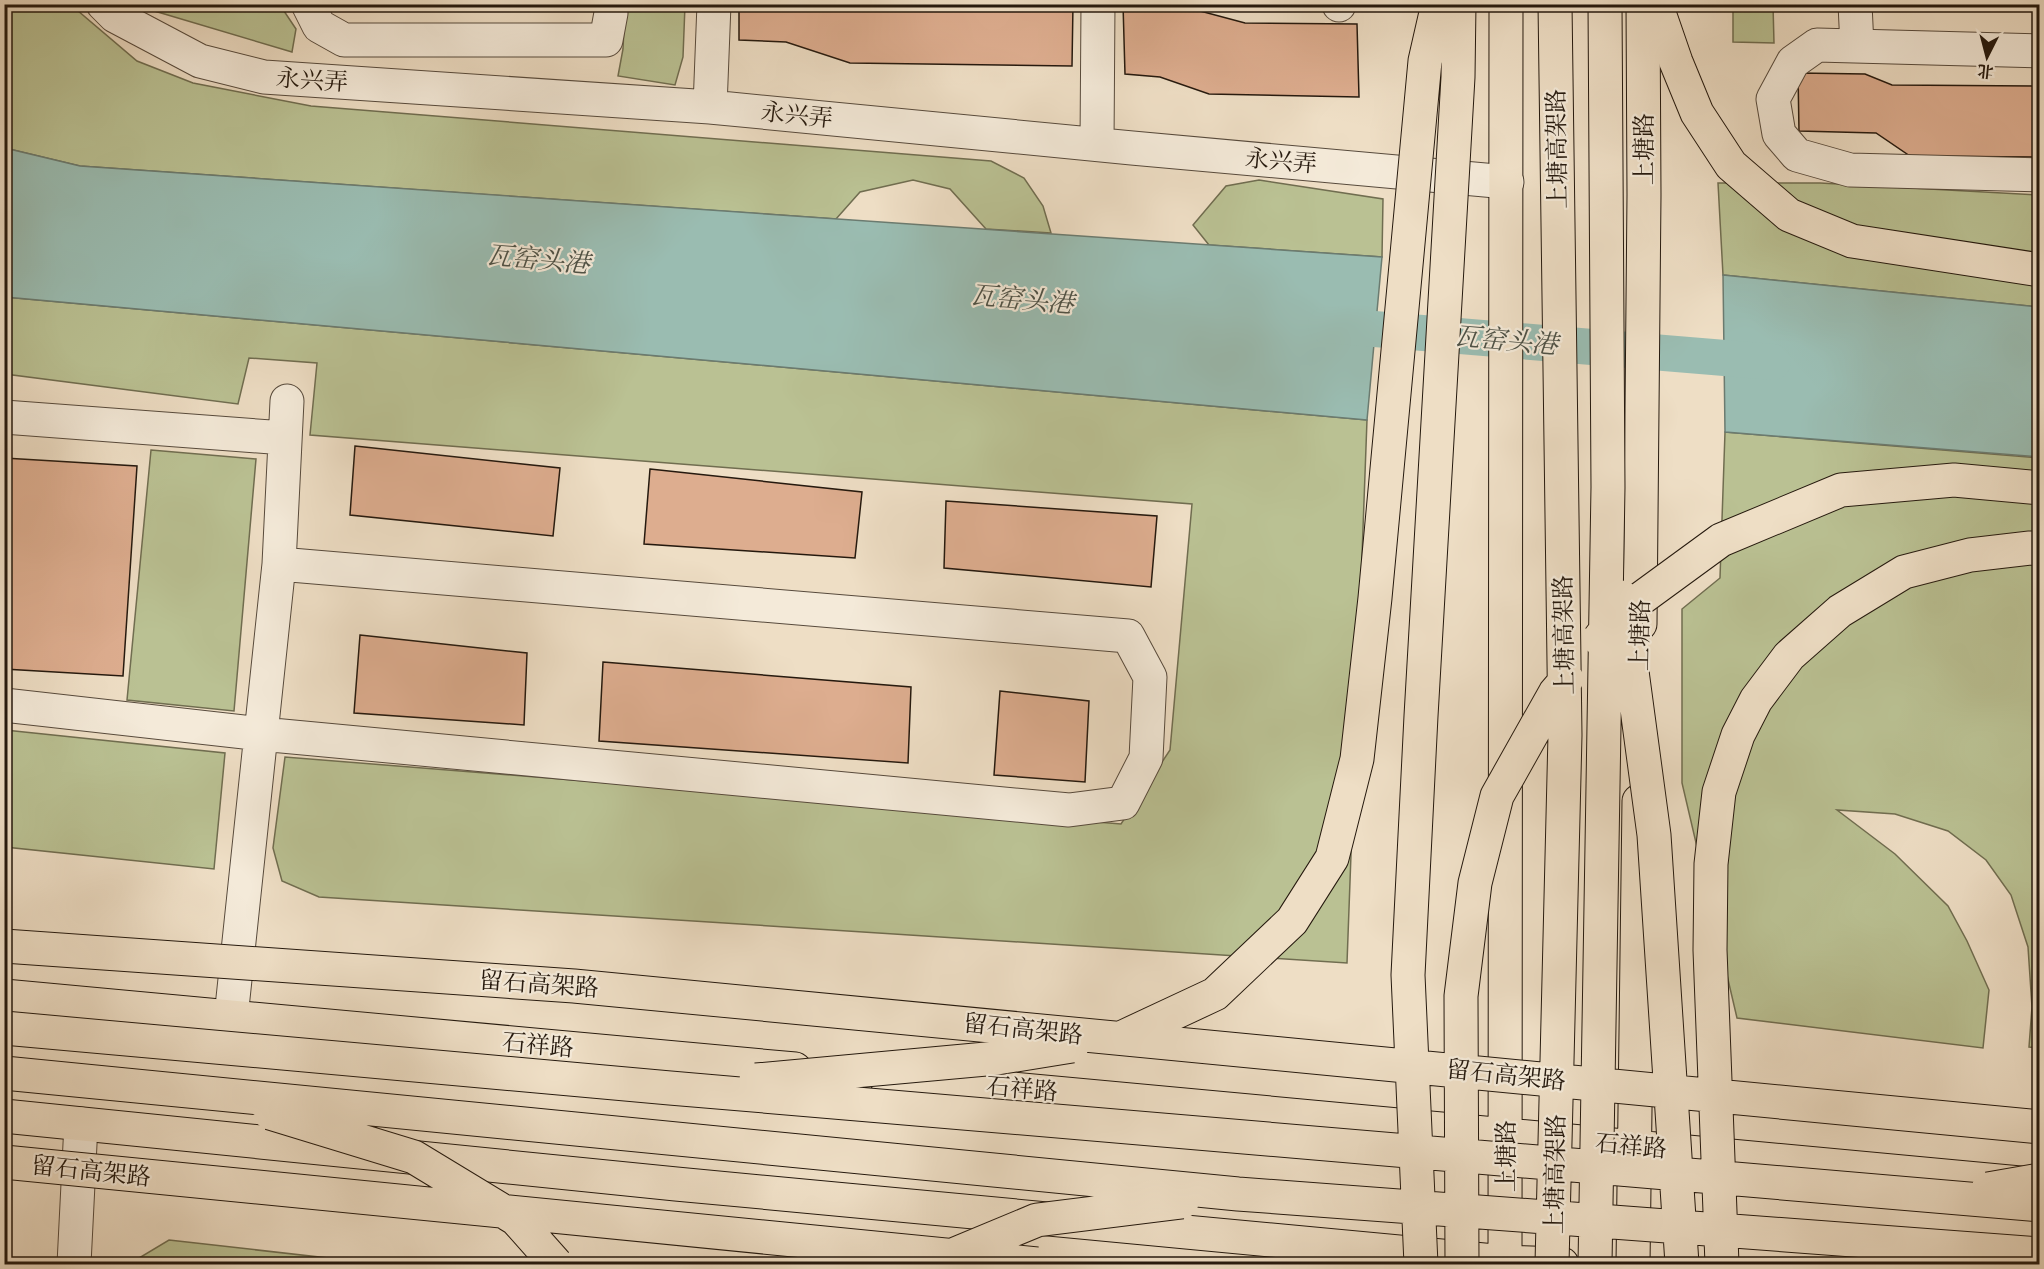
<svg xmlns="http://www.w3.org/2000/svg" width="2044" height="1269" viewBox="0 0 2044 1269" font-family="'Libre Bodoni','Noto Serif SC',serif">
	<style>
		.green { fill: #bac193; stroke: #706d50; stroke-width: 1.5 }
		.water { fill: #9abcb1; stroke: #6b7b70; stroke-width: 1.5 }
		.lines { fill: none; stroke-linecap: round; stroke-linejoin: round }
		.canal { stroke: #9abcb1; stroke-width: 36 }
		.building { fill: #ddad8f; stroke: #25190e; stroke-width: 1.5 }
		.minor-casing { stroke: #574a3c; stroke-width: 35 }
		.major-casing { stroke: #25190e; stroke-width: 35 }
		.highway-casing { stroke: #25190e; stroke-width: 35 }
		.minor { stroke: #f4ead9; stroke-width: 33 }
		.major { stroke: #eedec5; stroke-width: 33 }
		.highway { stroke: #eedec5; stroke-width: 33 }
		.highway-bridge-casing { stroke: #25190e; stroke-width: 35; stroke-linecap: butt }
		.highway-bridge { stroke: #eedec5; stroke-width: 33 }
		.labels { text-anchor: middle; stroke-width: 4.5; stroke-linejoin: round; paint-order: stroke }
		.street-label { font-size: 24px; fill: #25190e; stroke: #f4ead9 }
		.water-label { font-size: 26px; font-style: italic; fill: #4e5247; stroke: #f4ead9 }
	</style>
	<rect width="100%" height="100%" fill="#eedec5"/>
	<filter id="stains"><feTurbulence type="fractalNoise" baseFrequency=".00333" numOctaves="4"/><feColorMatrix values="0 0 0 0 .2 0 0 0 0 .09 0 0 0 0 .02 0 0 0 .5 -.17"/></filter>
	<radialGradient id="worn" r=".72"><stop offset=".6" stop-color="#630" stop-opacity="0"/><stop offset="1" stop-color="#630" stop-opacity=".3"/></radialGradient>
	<path class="green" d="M5,5H71L137,61L193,83L311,106L991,161L1024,178L1043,206L1051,233L986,229L950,189L913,180L860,192L836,219L80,166L5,148Z
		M141,5H280L296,29L292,52L151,10Z
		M625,5H685L683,57L675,85L618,76L623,49Z
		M1733,5H1773L1774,43L1733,42Z
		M1259,180L1383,199L1382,257L1209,245L1193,225L1226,186Z
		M1718,183H1820L2039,195V307L1723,275Z
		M5,297L1367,420L1347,963L319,897L282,881L273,848L285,757L1121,824L1170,750L1192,504L310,435L317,363L249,358L238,404L5,374Z
		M1725,432L2039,458V1048L2029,1047L2032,1007L2028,947L2011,895L1986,860L1948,831L1895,814L1837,810L1895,854L1948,906L1967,941L1989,990L1983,1048L1737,1018L1682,783V609L1720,578Z
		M151,450L256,459L234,711L127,700Z
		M5,730L225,753L214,869L5,847Z
		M169,1240L381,1264H129Z"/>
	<path class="water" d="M5,148L80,166L1382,257L1367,420L5,297Z
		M1723,275L2039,307V457L1725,432Z"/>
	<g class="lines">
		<path class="canal" d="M1326,325L1773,362"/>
	</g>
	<path class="building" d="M332,4H385L384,7L332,6Z
		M739,4H1073L1072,66L850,63L786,42L739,40Z
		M1123,4H1174L1245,23L1357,24L1359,97L1209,94L1160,77L1125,74Z
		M1798,73L1865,74L1892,85L2040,86V157L1910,156L1876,133L1799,131Z
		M355,446L560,468L553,536L350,515Z
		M4,458L137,466L123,676L4,669Z
		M650,469L862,492L855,558L644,544Z
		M946,501L1157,516L1151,587L944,568Z
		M360,635L527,653L524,725L354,713Z
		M603,662L911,687L908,763L599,741Z
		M1000,691L1089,701L1085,782L994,775Z"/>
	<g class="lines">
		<g class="minor-casing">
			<path id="minor" d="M103,4L115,16L200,61L264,77L710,107L1132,148L1507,182
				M308,4L319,26L344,40H606L611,13V4
				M1339,4V5
				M1855,4L1857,46
				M2040,51L1817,45L1793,62L1773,99L1779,134L1797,155L1850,170L2040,175
				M710,107L714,4
				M1097,144L1098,4
				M4,417L285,438
				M4,705L261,734L1069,810L1123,803L1146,758L1150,677L1128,636L279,564
				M231,1017L279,564L287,401
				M74,1264L81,1124"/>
		</g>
		<g class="major-casing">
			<path id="major" d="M1640,624L1644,195L1643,4
				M4,996L795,1069
				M885,1077L2020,1183
				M4,1116L676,1184L1505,1262L1562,1264
				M1505,1264L1506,4
				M1633,1264L1639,801"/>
		</g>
		<g class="highway-casing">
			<path id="highway" d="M1656,4L1676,62L1697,113L1731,165L1789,215L1852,241L2040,270"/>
		</g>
		<use href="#minor" class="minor"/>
		<use href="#major" class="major"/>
		<use href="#highway" class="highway"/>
		<g class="highway-bridge-casing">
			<path id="highway-bridge" d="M1622,597L1654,835L1682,1264
				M1599,639L1617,616L1721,540L1841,490L1954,480L2040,488
				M4,946L574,986L2040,1127
				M4,1028L670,1088L2040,1205
				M1123,1037L1215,994L1292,921L1332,858L1357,759L1375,598L1425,61L1438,4
				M4,1073L1238,1194L2040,1254
				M756,1080L997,1058L1072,1046
				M270,1113L414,1157L516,1219L556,1264
				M4,1162L1037,1264
				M1988,1189L2040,1180
				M953,1255L1037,1220L1182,1202
				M1421,1264L1408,975L1421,716L1458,77L1459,4
				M1462,1264L1461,996L1475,883L1497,796L1555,693L1567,679
				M1552,1264L1565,735L1555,4
				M1595,1264L1608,487L1605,4
				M1722,1264L1710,950L1711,864L1719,792L1738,735L1756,700L1789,656L1840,611L1904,572L1970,555L2030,548L2040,549"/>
		</g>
		<use href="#highway-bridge" class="highway-bridge"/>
	</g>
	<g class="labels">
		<g class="street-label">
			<text transform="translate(312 80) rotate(4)" y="8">永兴弄</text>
			<text transform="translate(797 115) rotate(6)" y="8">永兴弄</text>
			<text transform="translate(1557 149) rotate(-91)" y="8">上塘高架路</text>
			<text transform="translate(1644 149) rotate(-90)" y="8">上塘路</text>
			<text transform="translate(1281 161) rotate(5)" y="8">永兴弄</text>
			<text transform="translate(1564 635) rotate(-91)" y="8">上塘高架路</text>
			<text transform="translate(1640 635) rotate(-89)" y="8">上塘路</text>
			<text transform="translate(539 984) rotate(4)" y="8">留石高架路</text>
			<text transform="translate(1023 1029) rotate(6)" y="8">留石高架路</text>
			<text transform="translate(538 1045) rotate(5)" y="8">石祥路</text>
			<text transform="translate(1506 1075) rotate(6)" y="8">留石高架路</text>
			<text transform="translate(1022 1089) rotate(5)" y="8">石祥路</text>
			<text transform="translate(1631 1146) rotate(5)" y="8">石祥路</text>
			<text transform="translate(1506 1156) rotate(-90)" y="8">上塘路</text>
			<text transform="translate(91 1171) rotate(6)" y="8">留石高架路</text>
			<text transform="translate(1555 1174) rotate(-89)" y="8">上塘高架路</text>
		</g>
		<g class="water-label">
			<text transform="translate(538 259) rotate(5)" y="9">瓦窑头港</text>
			<text transform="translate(1022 299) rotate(5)" y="9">瓦窑头港</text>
			<text transform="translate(1506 340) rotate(5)" y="9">瓦窑头港</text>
		</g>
	</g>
	<rect width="2044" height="1269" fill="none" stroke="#eedec5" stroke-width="24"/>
	<rect x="6" y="6" width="2032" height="1257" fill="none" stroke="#25190e" stroke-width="3"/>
	<rect x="12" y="12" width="2020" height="1245" fill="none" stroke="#25190e" stroke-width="1.5"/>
	<g transform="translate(1987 57) rotate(186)" stroke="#f4ead9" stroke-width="4.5" paint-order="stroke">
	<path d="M0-4.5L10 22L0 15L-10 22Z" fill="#25190e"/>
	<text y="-9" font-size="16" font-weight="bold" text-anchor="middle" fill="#25190e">北</text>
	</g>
	<rect width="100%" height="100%" filter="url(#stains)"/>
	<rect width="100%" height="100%" fill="url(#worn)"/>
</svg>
